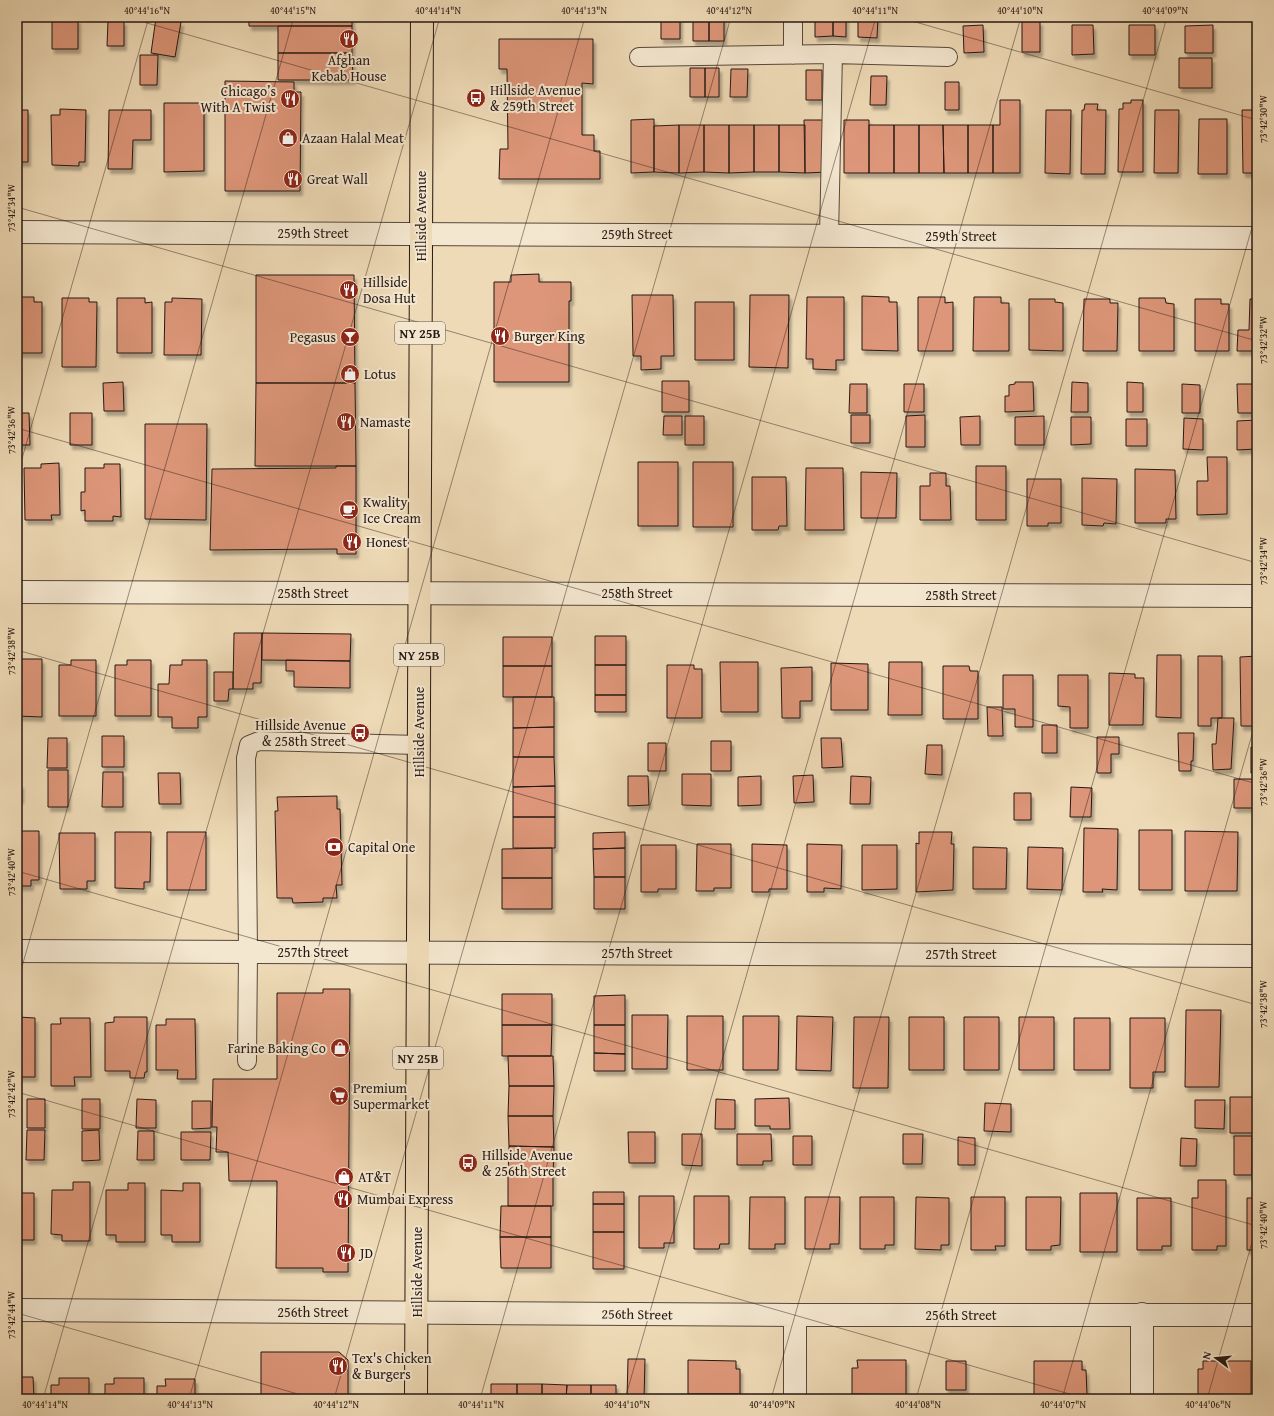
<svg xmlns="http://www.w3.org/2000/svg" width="1274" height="1416" viewBox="0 0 1274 1416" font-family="'Gentium Book Plus',serif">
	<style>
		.building { fill: #dd9679; stroke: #251813; filter: url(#shadow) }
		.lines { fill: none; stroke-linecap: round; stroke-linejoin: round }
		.lane-casing { stroke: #57483c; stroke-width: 20 }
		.street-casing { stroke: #57483c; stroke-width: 24 }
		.primary-casing { stroke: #251813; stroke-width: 24 }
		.lane { stroke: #f4e7d0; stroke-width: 18 }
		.street { stroke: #f4e7d0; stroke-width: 22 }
		.primary { stroke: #eedab6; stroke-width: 22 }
		.ticks { fill: none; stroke: #251813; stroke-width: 1; stroke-opacity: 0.45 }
		.labels { text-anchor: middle; stroke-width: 4; stroke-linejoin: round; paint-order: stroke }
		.shield { fill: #f4e7d0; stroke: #63564c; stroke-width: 1 }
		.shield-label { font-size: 13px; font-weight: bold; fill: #251813 }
		.poi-label { font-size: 14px; fill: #251813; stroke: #f4e7d0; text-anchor: start }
		.street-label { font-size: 14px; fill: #251813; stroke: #f4e7d0 }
		.neatline { fill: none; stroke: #251813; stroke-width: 1.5 }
		.ticks-label { font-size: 10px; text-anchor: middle; fill: #251813 }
	</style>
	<defs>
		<filter id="shadow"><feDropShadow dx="2.5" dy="4.5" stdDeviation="1" flood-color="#0004"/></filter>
	</defs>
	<rect width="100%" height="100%" fill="#eedab6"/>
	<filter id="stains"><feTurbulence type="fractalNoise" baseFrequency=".005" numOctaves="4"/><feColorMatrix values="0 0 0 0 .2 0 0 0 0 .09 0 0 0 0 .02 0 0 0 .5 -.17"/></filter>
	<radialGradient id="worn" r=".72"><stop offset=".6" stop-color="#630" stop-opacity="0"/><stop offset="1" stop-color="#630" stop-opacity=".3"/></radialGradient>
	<path class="building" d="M249,17H352V26H249Z
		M661,17H680V39H661Z
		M693,17H709V41H693Z
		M709,17H724V41H709Z
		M815,17H833V36L815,37Z
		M833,17H846V37L833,36Z
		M858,17H878L877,38L858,37Z
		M156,18L181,22L175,57L151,53Z
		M52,19H78V49H52Z
		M108,21H124V46H107Z
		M1022,21H1040V52H1022Z
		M983,25L984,52L964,53L963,26Z
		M1072,25H1093L1094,54L1072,55Z
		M1129,25H1155V55H1129Z
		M1213,25V53H1185V26Z
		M278,26H352V53H278Z
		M499,39H593V84L582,83V135H594V151H600V179H499L500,149H508L507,69H499Z
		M278,53H352L353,80H278Z
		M140,55H158L157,85H140Z
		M1179,58H1212V88H1179Z
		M690,68H705V97H690Z
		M705,68H719V97H705Z
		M731,69H748L747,97H730Z
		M806,70H822V100H806Z
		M871,76H887L886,105H870Z
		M225,81L294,82V92H301L300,191H225Z
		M945,82H959V110H945Z
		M1000,100H1020V173H993V125H1000Z
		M1131,100H1143V172H1118L1119,109H1123V103H1131Z
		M164,103H204V171L164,172Z
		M1085,104H1098L1097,110H1106L1105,174H1081L1082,110H1084Z
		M60,109L86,110L85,162H79V166L52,165L51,115H60Z
		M17,110H28V162H17Z
		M109,110H151V140H133L132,169H108Z
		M1046,110H1071L1070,174L1045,173Z
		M1155,110H1179L1178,173H1154Z
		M1242,110H1257V173H1243Z
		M654,119V172L631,173V120Z
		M1199,119H1227V174H1198Z
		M804,120H828V172L805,173Z
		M844,120H869V173H844Z
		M679,125V173L654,172V126Z
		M679,125H704V172L679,173Z
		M704,125H729V173L704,172Z
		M729,125H754V172L729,173Z
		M754,125H779V172H754Z
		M779,125H805V173L779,172Z
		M869,125H894V173H869Z
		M894,125H919V173H894Z
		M919,125H943L944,173H919Z
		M943,125H968V173H944Z
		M968,125H993V173H968Z
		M539,274V282H571V301H569V382H494V282H511V275Z
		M256,275H354L355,383H256Z
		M632,295H673L674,356H661V369L641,370V356H633Z
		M750,295H789L788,368L749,367Z
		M862,296L889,297V302H897L898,351L862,350Z
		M17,297H34V302H42V353H17Z
		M807,297H844V360H836V370L813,369V359H806Z
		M918,297H945V303L953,302V351H918Z
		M974,297H1001V303H1009V351H973Z
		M62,298H89V302H97L96,367H62Z
		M117,298H145V303L152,302V353H117Z
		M172,298L202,299L201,355H164L165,302H172Z
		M1139,298H1165L1166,303L1174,304V351H1139Z
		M1029,299H1055V302L1063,303V351L1029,350Z
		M1084,299H1110V303H1118L1117,351H1083Z
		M1195,299H1221V304H1229V351H1195Z
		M1250,299H1257V351H1237L1238,330H1249Z
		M695,302H734V360H695Z
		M662,381H689V412H662Z
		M123,382L124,411H104L103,383Z
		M1015,382H1033L1034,411L1005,412V396H1009V385L1015,384Z
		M1072,382L1088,383V412H1071Z
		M1127,382L1143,383V412H1127Z
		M256,383H355L356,466H255Z
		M850,384H867V413H849Z
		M904,384H924V412H904Z
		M1182,384L1200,385V413H1182Z
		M1237,384H1254V413H1238Z
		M17,413H29L30,445H17Z
		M70,413H92V445H70Z
		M851,415H870V443H851Z
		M925,415V447H906V416Z
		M664,416H682V435H663Z
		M685,416H704V445H685Z
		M980,416V445H961L960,417Z
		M1044,416V445H1015V417Z
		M1071,417H1091V444L1071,445Z
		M1184,418L1203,419V450L1183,449Z
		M1126,419H1147V446H1126Z
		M1256,420V449L1237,450V421Z
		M145,424H207L206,520L145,519Z
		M1207,457H1227V514L1197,515V481H1208Z
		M638,462H678V526H638Z
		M693,462H733V527H693Z
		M59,463L60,515H51L52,520H25L24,468H41V464Z
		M104,464H120L121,517L113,516V521H85V510L81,511V492H85V468H104Z
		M336,466H356V554H337V549L210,550L212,469L336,468Z
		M976,466H1006V520H976Z
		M806,468H843L844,530H805Z
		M1135,469L1175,470L1176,519H1166V523H1135Z
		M861,472L897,473L896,518H861Z
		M930,473H946V486H950L951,520H920V486H930Z
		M752,477H786L787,526H779L778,530H752Z
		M1082,478L1117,479L1116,524L1104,523L1103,526L1082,525Z
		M1027,479H1061V523H1048V526H1027Z
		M1253,482H1257V515H1253Z
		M234,633H262L261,683H253V689H233Z
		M262,633L351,634L350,661L262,660Z
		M595,636H626V665H595Z
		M503,637H552V666H503Z
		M1157,655H1181V718L1156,717Z
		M1198,656H1222V718H1211V726H1198Z
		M1257,656V726H1241L1240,657Z
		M17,659H42V717L17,716Z
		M71,660H96V716H59V665H71Z
		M127,660H151V716H115V665H127Z
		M182,660H207V717H198V728H172V717H158V684H169L170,665H182Z
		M286,660L350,661V688L294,687V671H286Z
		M720,662H758V712H721Z
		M889,662H922V715H888Z
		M831,663L868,664V710H831Z
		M595,665H626V695H595Z
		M667,665H694V669H702V718H667Z
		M503,666H552V697H503Z
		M943,666H969L970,671H978V719H943Z
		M812,667V701H800V718H782L781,668Z
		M214,672H233V689H229L228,701H214Z
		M1109,673L1135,674V678H1144L1143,725H1109Z
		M1003,675H1033V727H1015V709H1003Z
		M1058,675H1088V728H1070V707L1058,706Z
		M595,695H626V712H595Z
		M513,697H554V727L513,728Z
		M987,707H1002L1003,736H988Z
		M1218,718H1234L1231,769L1213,770L1212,744H1216Z
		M1042,725H1057V753H1042Z
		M554,727V757H513V728Z
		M1178,733H1194L1193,761H1191V771H1179Z
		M102,736H124V767H102Z
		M1097,737H1119V754H1111V773H1097Z
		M48,738H67V768H47Z
		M821,738H841L843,767L822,768Z
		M711,741H731V771H711Z
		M648,743H666V771H648Z
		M927,745H942V775L925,774Z
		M1251,747H1257V773H1251Z
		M513,757H554L555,786L513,787Z
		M48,770H68V807H48Z
		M103,772H123V807H102Z
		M158,773H180L181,804H159Z
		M682,774H711V806L682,805Z
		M813,775L814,802L794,803L793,776Z
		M628,776H648L649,805L628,806Z
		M761,776V805L738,806V777Z
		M851,776L871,777L870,804H850Z
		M1234,779H1257V808H1234Z
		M17,784H21V799H17Z
		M555,786V817H513V787Z
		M1071,787L1092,788L1091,817H1070Z
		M1014,793H1031V820H1014Z
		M337,796V809H340L342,885H336L337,898H323V902L293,903L292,898H277L275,811H278L277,797Z
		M513,817H555V848H513Z
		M1084,828L1118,829L1117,890L1102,889L1103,892H1083Z
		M1139,830H1172V890H1139Z
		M17,831H39V880H31V886H17Z
		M1185,831L1238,832L1237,891H1185Z
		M115,832H151L150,882H144V889L115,888Z
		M167,832H206V890H167Z
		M625,832V848L593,849V833Z
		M919,832H952L951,844H954L953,890L916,892V843L919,844Z
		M59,833H95V881H87V889H60Z
		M697,844H731V888H714V891H696Z
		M752,844L787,845V889H769V892H752Z
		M807,844L842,845L841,889L824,888V892H807Z
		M641,845H676V889H658V892H641Z
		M862,845H897V889L862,890Z
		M973,847L1007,848L1006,889H973Z
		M1028,847L1063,848L1062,890L1027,889Z
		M552,848V878H502V849Z
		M625,848V877H594L593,849Z
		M594,877H625V909H594Z
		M502,878H552V909H502Z
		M323,989H350L348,1272H323V1268H276L277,1181H229L228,1152H216L217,1127H212L213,1079H277V993H323Z
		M502,994H552V1025H502Z
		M625,995V1025H594V996Z
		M17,1009L18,1017L35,1018V1077H17Z
		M1186,1010H1221L1219,1087H1185Z
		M632,1015H668L667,1069H632Z
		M687,1016H723V1070H687Z
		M743,1016H779L778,1070H743Z
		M797,1016L833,1017L831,1071L796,1070Z
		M114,1017H147V1072H145L144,1078H130V1071H105V1023L114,1022Z
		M854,1017H889L888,1088H853Z
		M909,1017H944V1070H909Z
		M964,1017H999V1070H964Z
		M1019,1017H1054V1070H1019Z
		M60,1018H90L91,1077H74L75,1086H51V1024H61Z
		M1074,1018H1110V1070H1074Z
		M1130,1018H1165V1072H1153V1088H1130Z
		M166,1019H195L196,1079H177L178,1070H156V1025H166Z
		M502,1025H552L551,1056H502Z
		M594,1025H625V1054L594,1053Z
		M594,1053L625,1054V1071H594Z
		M508,1056H553L554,1086H509Z
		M509,1086H554L553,1116H508Z
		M1230,1097H1257V1133H1230Z
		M789,1098L790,1129H770V1126H755V1099Z
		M27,1099H45V1128H27Z
		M82,1099H100V1129H82Z
		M137,1099L156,1100V1128H136Z
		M716,1099L735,1100V1129H715Z
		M1195,1100H1225L1224,1129L1195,1128Z
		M192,1101H211V1128L192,1129Z
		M985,1103L1011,1104V1132L984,1131Z
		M508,1116H553L554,1147L509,1146Z
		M27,1130H45L44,1160H26Z
		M99,1130L100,1160L82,1161V1131Z
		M138,1131H154V1160H137Z
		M181,1132H211L210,1160H181Z
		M628,1132H655V1163H629Z
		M682,1134H702V1166L682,1165Z
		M737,1134H771L772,1161H763V1165H737Z
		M903,1134H923L922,1164H903Z
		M793,1136H812V1165H793Z
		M1234,1136H1252V1175H1234Z
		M958,1137L975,1138V1165H958Z
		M1181,1138L1197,1139L1196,1166H1180Z
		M509,1146L554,1147L553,1176H508Z
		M508,1176H553V1206H508Z
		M1198,1180H1226V1246H1217V1250H1192V1198H1198Z
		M73,1182H90V1241H62V1235L51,1234L52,1190H73Z
		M128,1183H145V1242H116V1235H106V1190H128Z
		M183,1183H200V1242H172V1235H161V1190L183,1191Z
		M593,1192H624V1204H593Z
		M17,1193H34V1240H17Z
		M1080,1193H1117V1252H1080Z
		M639,1196H674V1243H664V1248H639Z
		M694,1196H729V1244H720L719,1249H694Z
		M750,1197H785V1244H775V1249H749Z
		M805,1197H840L839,1244H830V1249H805Z
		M860,1197H894V1245H885V1249H860Z
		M916,1197L949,1198V1245H941V1250L915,1249Z
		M971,1197H1005V1246H995L996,1250H971Z
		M1026,1197H1061L1060,1245L1051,1246V1250H1026Z
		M1137,1198H1171V1246H1162V1250H1137Z
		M1247,1198H1257V1250H1247Z
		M593,1204H624V1232H593Z
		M501,1206H551V1237H500Z
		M593,1232H624V1269H593Z
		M500,1237H551V1268H501Z
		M261,1352H339L348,1360V1399H261Z
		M628,1359H645L644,1399H627Z
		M688,1360L736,1361V1369H740V1394H688Z
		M857,1360H906V1395L852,1394V1368H858Z
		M946,1361H966V1390H946Z
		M1034,1361H1082V1370H1086L1087,1395L1034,1396Z
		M1203,1361H1251V1395H1198V1369H1203Z
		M17,1377H33L34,1399H17Z
		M59,1378H89V1399H51V1385H59Z
		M114,1378H144V1399H105V1384H114Z
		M165,1379H195V1399H157V1386H166Z
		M491,1384H517V1399H491Z
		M517,1384H542V1399H517Z
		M542,1384L567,1385L566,1399H542Z
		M567,1385H591V1399H566Z
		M591,1385H616V1399H591Z"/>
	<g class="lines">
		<g class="lane-casing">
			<path id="lane" d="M793,17V55
				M639,57L833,54L948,57
				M829,236L833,54
				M247,1061L248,952L246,758L249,745L259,741L419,745"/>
		</g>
		<g class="street-casing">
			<path id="street" d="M17,232L1257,238
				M17,592L1257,596
				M17,951L1257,956
				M17,1310L795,1315H1257
				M795,1315V1399
				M1142,1399V1314"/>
		</g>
		<g class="primary-casing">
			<path id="primary" d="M416,1399L422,17"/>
		</g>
		<use href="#lane" class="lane"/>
		<use href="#street" class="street"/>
		<use href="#primary" class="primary"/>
	</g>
	<path class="ticks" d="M126,17L1257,341M898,17L1257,120M17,207L1257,563M17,428L1257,784M17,476L149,17M17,650L1257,1005M17,871L1257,1226M17,984L294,17M17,1092L1087,1399M17,1313L315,1399M43,1399L440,17M189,1399L585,17M334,1399L731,17M480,1399L876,17M625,1399L1021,17M771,1399L1167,17M916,1399L1257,210M1062,1399L1257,717M1207,1399L1257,1225"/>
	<defs>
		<g id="restaurant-disc" transform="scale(1)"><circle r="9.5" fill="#8f2418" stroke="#f4e7d0"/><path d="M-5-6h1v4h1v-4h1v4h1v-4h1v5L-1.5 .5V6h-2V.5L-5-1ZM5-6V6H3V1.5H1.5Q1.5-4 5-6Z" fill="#fff"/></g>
		<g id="bus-disc" transform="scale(1)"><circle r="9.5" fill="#8f2418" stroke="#f4e7d0"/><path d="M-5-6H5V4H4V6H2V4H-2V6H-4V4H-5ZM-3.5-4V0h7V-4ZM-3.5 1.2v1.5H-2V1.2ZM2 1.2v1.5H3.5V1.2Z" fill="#fff"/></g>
		<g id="shop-disc" transform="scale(1)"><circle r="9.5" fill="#8f2418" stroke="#f4e7d0"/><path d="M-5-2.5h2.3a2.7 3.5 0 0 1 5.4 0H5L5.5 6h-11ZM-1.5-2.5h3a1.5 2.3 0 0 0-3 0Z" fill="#fff"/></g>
		<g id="bar-disc" transform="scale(1)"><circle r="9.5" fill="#8f2418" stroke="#f4e7d0"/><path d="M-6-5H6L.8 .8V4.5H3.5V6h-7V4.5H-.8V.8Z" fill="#fff"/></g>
		<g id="cafe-disc" transform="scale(1)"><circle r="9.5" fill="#8f2418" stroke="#f4e7d0"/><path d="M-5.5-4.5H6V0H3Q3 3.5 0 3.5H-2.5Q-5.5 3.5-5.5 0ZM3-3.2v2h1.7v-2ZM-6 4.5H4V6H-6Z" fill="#fff"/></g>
		<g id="bank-disc" transform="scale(1)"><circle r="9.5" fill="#8f2418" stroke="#f4e7d0"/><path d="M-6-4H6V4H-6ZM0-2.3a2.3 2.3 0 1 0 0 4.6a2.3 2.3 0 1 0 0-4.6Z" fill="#fff"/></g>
		<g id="supermarket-disc" transform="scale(1)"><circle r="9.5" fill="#8f2418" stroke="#f4e7d0"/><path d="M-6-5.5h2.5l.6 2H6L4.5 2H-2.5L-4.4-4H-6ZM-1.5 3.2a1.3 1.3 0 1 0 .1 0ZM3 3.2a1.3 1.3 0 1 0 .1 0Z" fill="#fff"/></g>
	</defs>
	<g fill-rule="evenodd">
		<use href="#restaurant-disc" x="349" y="39"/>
		<use href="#bus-disc" x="476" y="98"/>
		<use href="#restaurant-disc" x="290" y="99"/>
		<use href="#shop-disc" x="288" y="138"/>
		<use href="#restaurant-disc" x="293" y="179"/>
		<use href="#restaurant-disc" x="349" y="290"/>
		<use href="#restaurant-disc" x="500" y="336"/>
		<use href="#bar-disc" x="350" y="337"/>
		<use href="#shop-disc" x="350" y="374"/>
		<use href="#restaurant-disc" x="346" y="422"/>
		<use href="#cafe-disc" x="349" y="510"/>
		<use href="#restaurant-disc" x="352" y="542"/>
		<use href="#bus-disc" x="360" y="733"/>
		<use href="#bank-disc" x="334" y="847"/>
		<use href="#shop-disc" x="340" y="1048"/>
		<use href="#supermarket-disc" x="339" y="1096"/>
		<use href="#bus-disc" x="468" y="1163"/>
		<use href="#shop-disc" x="344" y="1177"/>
		<use href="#restaurant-disc" x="343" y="1199"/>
		<use href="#restaurant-disc" x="346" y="1253"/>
		<use href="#restaurant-disc" x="338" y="1366"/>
	</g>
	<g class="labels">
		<g class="shield">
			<rect x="395" y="322" width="50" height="22" rx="3"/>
			<rect x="394" y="644" width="50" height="22" rx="3"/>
			<rect x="393" y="1047" width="50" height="22" rx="3"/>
		</g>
		<g class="shield-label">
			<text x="420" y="338">NY 25B</text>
			<text x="419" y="660">NY 25B</text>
			<text x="418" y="1063">NY 25B</text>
		</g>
		<g class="poi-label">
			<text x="349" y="65" text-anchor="middle">Afghan<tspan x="349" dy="16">Kebab House</tspan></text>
			<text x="490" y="95">Hillside Avenue<tspan x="490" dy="16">&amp; 259th Street</tspan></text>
			<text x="276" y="96" text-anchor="end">Chicago’s<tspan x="276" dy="16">With A Twist</tspan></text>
			<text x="302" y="143">Azaan Halal Meat</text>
			<text x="307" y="184">Great Wall</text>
			<text x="363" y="287">Hillside<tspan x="363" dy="16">Dosa Hut</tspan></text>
			<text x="514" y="341">Burger King</text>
			<text x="336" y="342" text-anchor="end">Pegasus</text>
			<text x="364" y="379">Lotus</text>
			<text x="360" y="427">Namaste</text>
			<text x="363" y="507">Kwality<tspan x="363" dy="16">Ice Cream</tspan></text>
			<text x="366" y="547">Honest</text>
			<text x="346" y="730" text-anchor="end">Hillside Avenue<tspan x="346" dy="16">&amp; 258th Street</tspan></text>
			<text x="348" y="852">Capital One</text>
			<text x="326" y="1053" text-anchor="end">Farine Baking Co</text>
			<text x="353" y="1093">Premium<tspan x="353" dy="16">Supermarket</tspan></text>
			<text x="482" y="1160">Hillside Avenue<tspan x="482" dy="16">&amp; 256th Street</tspan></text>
			<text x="358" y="1182">AT&amp;T</text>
			<text x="357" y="1204">Mumbai Express</text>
			<text x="360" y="1258">JD</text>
			<text x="352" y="1363">Tex's Chicken<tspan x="352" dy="16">&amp; Burgers</tspan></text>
		</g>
		<g class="street-label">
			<text transform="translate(421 216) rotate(-90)" y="5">Hillside Avenue</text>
			<text x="313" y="238">259th Street</text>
			<text x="637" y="239">259th Street</text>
			<text x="961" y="241">259th Street</text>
			<text x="313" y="598">258th Street</text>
			<text x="637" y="598">258th Street</text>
			<text x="961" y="600">258th Street</text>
			<text transform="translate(419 732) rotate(-90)" y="5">Hillside Avenue</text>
			<text x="313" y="957">257th Street</text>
			<text x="637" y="958">257th Street</text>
			<text x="961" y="959">257th Street</text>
			<text transform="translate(417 1272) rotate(-90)" y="5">Hillside Avenue</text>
			<text x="313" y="1317">256th Street</text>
			<text transform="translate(637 1314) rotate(1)" y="5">256th Street</text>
			<text x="961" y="1320">256th Street</text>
		</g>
	</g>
	<rect width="1274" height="1416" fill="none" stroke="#eedab6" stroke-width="44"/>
	<g transform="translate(1216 1358) rotate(286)" stroke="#f4e7d0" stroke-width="3" paint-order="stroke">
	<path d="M0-3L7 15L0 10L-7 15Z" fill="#251813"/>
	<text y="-6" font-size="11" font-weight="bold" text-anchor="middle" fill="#251813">N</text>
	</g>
	<rect x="22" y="22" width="1230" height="1372" class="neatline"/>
	<g class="ticks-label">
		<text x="147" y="14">40°44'16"N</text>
		<text x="293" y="14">40°44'15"N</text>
		<text x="438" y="14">40°44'14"N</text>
		<text x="584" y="14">40°44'13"N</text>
		<text x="729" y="14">40°44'12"N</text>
		<text x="875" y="14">40°44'11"N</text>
		<text x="1020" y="14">40°44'10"N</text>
		<text x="1165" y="14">40°44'09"N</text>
		<text transform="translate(1263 119) rotate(-90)" y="4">73°42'30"W</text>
		<text transform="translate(11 208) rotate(-90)" y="4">73°42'34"W</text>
		<text transform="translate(1263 340) rotate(-90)" y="4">73°42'32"W</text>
		<text transform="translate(11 430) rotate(-90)" y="4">73°42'36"W</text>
		<text transform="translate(1263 561) rotate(-90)" y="4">73°42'34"W</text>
		<text transform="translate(11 651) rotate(-90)" y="4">73°42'38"W</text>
		<text transform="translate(1263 782) rotate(-90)" y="4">73°42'36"W</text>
		<text transform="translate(11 872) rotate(-90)" y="4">73°42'40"W</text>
		<text transform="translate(1263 1004) rotate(-90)" y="4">73°42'38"W</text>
		<text transform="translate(11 1094) rotate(-90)" y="4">73°42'42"W</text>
		<text transform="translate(1263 1225) rotate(-90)" y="4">73°42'40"W</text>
		<text transform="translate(11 1315) rotate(-90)" y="4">73°42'44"W</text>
		<text x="45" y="1408">40°44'14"N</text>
		<text x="190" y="1408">40°44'13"N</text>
		<text x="336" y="1408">40°44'12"N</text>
		<text x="481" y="1408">40°44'11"N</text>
		<text x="627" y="1408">40°44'10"N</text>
		<text x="772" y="1408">40°44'09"N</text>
		<text x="918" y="1408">40°44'08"N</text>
		<text x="1063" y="1408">40°44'07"N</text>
		<text x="1208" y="1408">40°44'06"N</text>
	</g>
	<rect width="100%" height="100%" filter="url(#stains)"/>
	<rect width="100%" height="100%" fill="url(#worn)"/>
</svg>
